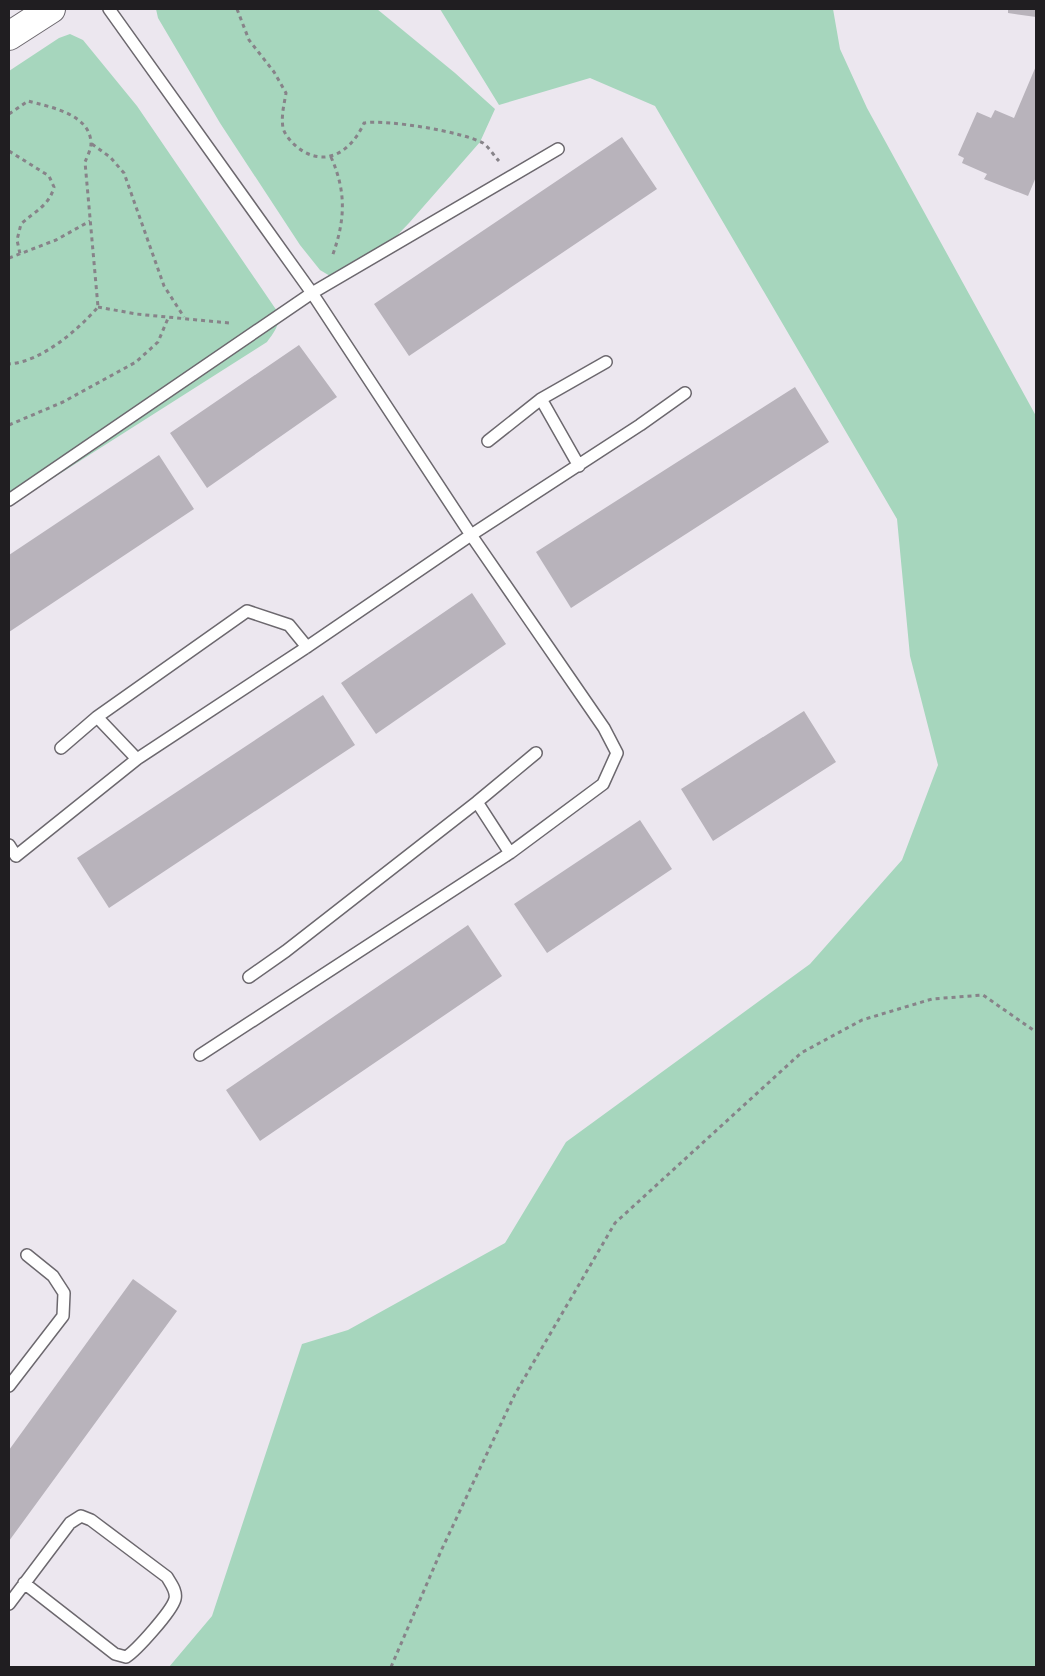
<svg xmlns="http://www.w3.org/2000/svg" width="1045" height="1676" viewBox="0 0 1045 1676" font-family="'Fira Sans',sans-serif">
	<style>
		.green { fill: #a6d6bd }
		.building { fill: #b8b3bb }
		.lines { fill: none; stroke-linecap: round; stroke-linejoin: round }
		.lane-casing { stroke: #6c686e; stroke-width: 14 }
		.secondary-casing { stroke: #6c686e; stroke-width: 30 }
		.path { stroke: #878389; stroke-width: 3; stroke-dasharray: 4 4; stroke-linecap: butt }
		.lane { stroke: #fff; stroke-width: 11 }
		.secondary { stroke: #fff; stroke-width: 28 }
	</style>
	<rect width="100%" height="100%" fill="#ece7ef"/>
	<path class="green" d="M156,9H377L455,73L495,109L480,142L409,223L366,268L340,282L320,270L300,245L220,123L158,18Z
		M440,9H833L840,49L867,108L1036,416V1667H169L212,1616L302,1344L348,1330L505,1243L566,1142L810,964L902,860L938,765L910,656L897,519L655,106L590,78L499,105Z
		M70,34L83,40L137,106L277,311C281,324 275,331 267,342L9,506V71L59,38Z"/>
	<path class="building" d="M1008,9H1036V17L1008,13Z
		M1036,66V177L1028,196L984,179L987,174L962,163L964,158L958,155L977,112L991,118L995,110L1014,118Z
		M622,137L657,189L409,356L374,304Z
		M299,345L337,397L207,488L170,433Z
		M795,387L829,442L571,608L536,552Z
		M159,455L194,509L9,632V555Z
		M472,593L506,644L376,734L341,683Z
		M323,695L355,745L109,908L77,858Z
		M804,711L836,762L713,841L681,789Z
		M640,820L672,869L547,953L514,904Z
		M468,925L502,976L260,1141L226,1090Z
		M133,1279L177,1311L9,1541V1450Z"/>
	<g class="lines">
		<g class="lane-casing">
			<path id="lane" d="M109,9L312,293L471,535L604,728L617,753L603,784L510,853L200,1055
				M541,399L579,466
				M488,441L541,399L606,362
				M9,500L312,293L558,149
				M97,717L137,759
				M61,748L97,717L247,611L289,625L307,647
				M477,802L510,853
				M9,845L16,856L137,759L307,647L471,535L640,425L685,393
				M249,977L286,951L477,802L536,753
				M9,1386L63,1316L64,1293L53,1276L27,1255
				M9,1604L70,1523L81,1516L91,1520L167,1577C171,1584 177,1591 175,1599C172,1611 136,1651 126,1657L115,1654L24,1583"/>
		</g>
		<g class="secondary-casing">
			<path id="secondary" d="M9,36L51,9"/>
		</g>
		<path class="path" d="M237,9L249,40L274,72L286,93C284,105 281,116 283,128C285,135 291,142 297,147C325,169 351,152 364,123C387,119 463,132 483,143C489,147 494,156 499,161
			M9,114L28,101C50,107 91,114 91,144C91,149 87,157 85,162L98,307C78,330 41,362 9,364
			M92,144L110,157L124,173L164,286L184,317
			M9,151L49,176L54,187C49,206 35,211 21,224L17,240L20,254
			M331,157C347,193 345,221 332,257
			M9,258L56,240L90,221
			M98,307L136,314L229,323
			M9,425L63,402L136,362L158,342L169,316
			M391,1667L441,1551L515,1394L615,1223L801,1053L862,1020L932,999L983,995L1036,1032"/>
		<use href="#lane" class="lane"/>
		<use href="#secondary" class="secondary"/>
	</g>
	<rect width="1045" height="1676" fill="none" stroke="#201e21" stroke-width="20"/>
</svg>
